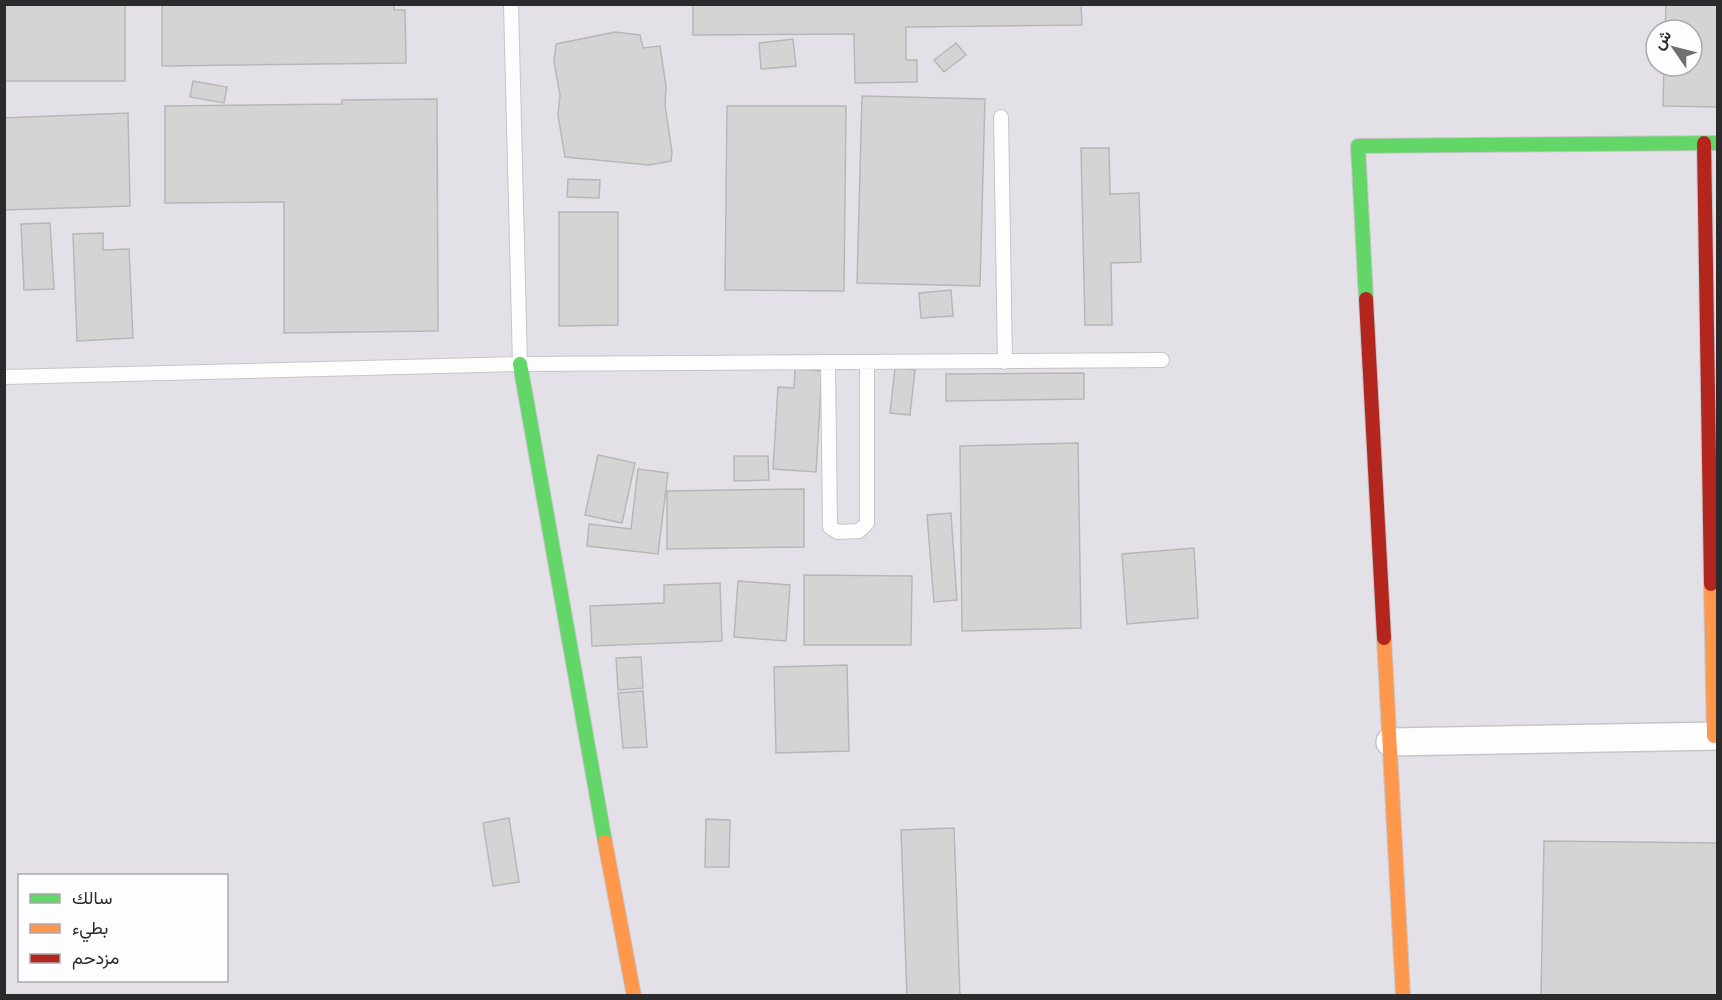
<svg xmlns="http://www.w3.org/2000/svg" width="1722" height="1000" viewBox="0 0 1722 1000" font-family="Figtree,Vazirmatn,sans-serif">
	<style>
		.built { fill: #e4e0e8; fill-rule: evenodd }
		.building { fill: #d5d4d5; stroke: #b8b7b8; stroke-width: 1.5 }
		.lines { fill: none; stroke-linecap: round; stroke-linejoin: round }
		.lane-casing { stroke: #c6c5c7; stroke-width: 16 }
		.street-casing { stroke: #c6c5c7; stroke-width: 30 }
		.fast-casing { stroke: #c6c5c7; stroke-width: 16 }
		.slow-casing { stroke: #c6c5c7; stroke-width: 16 }
		.jam-casing { stroke: #c6c5c7; stroke-width: 16 }
		.lane { stroke: #fdfdfd; stroke-width: 14 }
		.street { stroke: #fdfdfd; stroke-width: 27 }
		.fast { stroke: #63d668; stroke-width: 14 }
		.slow { stroke: #ff974d; stroke-width: 14 }
		.jam { stroke: #b3261e; stroke-width: 14 }
	</style>
	<rect width="100%" height="100%" fill="#f0eff2"/>
	<path class="built" d="M5,5H1717V995H5ZM1656,30H1692V66H1656ZM20,876H226V980H20Z"/>
	<path class="building" d="M4,4H125V81H4Z
		M162,4H394V10H405L406,63L162,66Z
		M693,4H1081L1082,25L906,27V60H917V82L855,83L854,34L693,35Z
		M1666,4H1718V107L1663,106L1664,66H1692V30H1665Z
		M615,32L640,35L643,48L660,46L666,86L665,105L672,152L671,161L649,165L565,157L558,115L560,95L554,62L556,44Z
		M793,39L796,66L761,69L759,43Z
		M956,43L966,55L944,72L934,60Z
		M193,81L227,87L224,103L190,97Z
		M862,96L985,99L980,286L857,283Z
		M437,99L438,331L284,333V202L165,203V106L342,104V100Z
		M727,106H846L844,291L725,290Z
		M128,113L130,206L4,210V118Z
		M1081,148H1109L1110,194L1139,193L1141,262L1111,263L1112,325H1085Z
		M568,179L600,180L599,198L567,197Z
		M559,212H618V325L559,326Z
		M50,223L54,289L24,290L21,224Z
		M103,233V250L129,249L133,338L77,341L73,234Z
		M951,290L953,316L921,318L919,293Z
		M895,368L915,370L910,415L890,413Z
		M795,369L822,371L816,472L773,469L778,387L794,388Z
		M1084,373V399L946,401V374Z
		M1078,443L1081,628L962,631L960,446Z
		M598,455L635,463L622,523L585,515Z
		M734,456H768L769,480L734,481Z
		M638,469L668,473L658,554L587,546L589,524L631,529Z
		M804,489V547L667,549V491Z
		M951,513L957,600L934,602L927,515Z
		M1194,548L1198,618L1127,624L1122,554Z
		M804,575L912,576L911,645H804Z
		M738,581L790,585L786,641L734,637Z
		M720,583L722,641L592,646L590,606L664,603V585Z
		M641,657L643,688L618,690L616,658Z
		M847,665L849,751L776,753L774,667Z
		M643,691L647,747L623,748L618,693Z
		M509,818L519,882L493,886L483,823Z
		M706,819L730,820L729,867H705Z
		M954,828L960,996H907L901,830Z
		M1544,841L1718,843V996H1541Z"/>
	<g class="lines">
		<g class="lane-casing">
			<path id="lane" d="M511,4L520,364
				M1001,117L1005,362
				M828,362L830,527L838,532L859,531L867,523V362
				M4,377L520,364L1162,360"/>
		</g>
		<g class="street-casing">
			<path id="street" d="M1390,742L1718,736"/>
		</g>
		<g class="fast-casing">
			<path id="fast" d="M1366,299L1358,146L1718,143
				M520,364L605,842"/>
		</g>
		<g class="slow-casing">
			<path id="slow" d="M1711,584L1714,736
				M1384,638L1403,996
				M605,842L634,996"/>
		</g>
		<g class="jam-casing">
			<path id="jam" d="M1704,143L1711,584
				M1366,299L1384,638"/>
		</g>
		<use href="#lane" class="lane"/>
		<use href="#street" class="street"/>
		<use href="#fast" class="fast"/>
		<use href="#slow" class="slow"/>
		<use href="#jam" class="jam"/>
	</g>
	<rect width="1722" height="1000" fill="none" stroke="#2b2a2c" stroke-width="12"/>
	<rect x="18" y="874" width="210" height="108" fill="#fdfcff" stroke="#a9a8ab" stroke-width="1.5"/>
	<rect x="30" y="894" width="30" height="9" fill="#63d668" stroke="#a9a8ab" stroke-width="1.5"/>
	<text x="72" y="904" font-size="18" fill="#2b2a2c">سالك</text>
	<rect x="30" y="924" width="30" height="9" fill="#ff974d" stroke="#a9a8ab" stroke-width="1.5"/>
	<text x="72" y="934" font-size="18" fill="#2b2a2c">بطيء</text>
	<rect x="30" y="954" width="30" height="9" fill="#b3261e" stroke="#a9a8ab" stroke-width="1.5"/>
	<text x="72" y="964" font-size="18" fill="#2b2a2c">مزدحم</text>
	<g transform="translate(1674 48) rotate(305)"><circle r="28" fill="#fdfcff" stroke="#a9a8ab" stroke-width="1.5"/>
	<path d="M0-4.5L10 22L0 15L-10 22Z" fill="#706f71"/>
	<text y="-9" font-size="16" font-weight="bold" text-anchor="middle" fill="#2b2a2c">ش</text>
	</g>
</svg>
